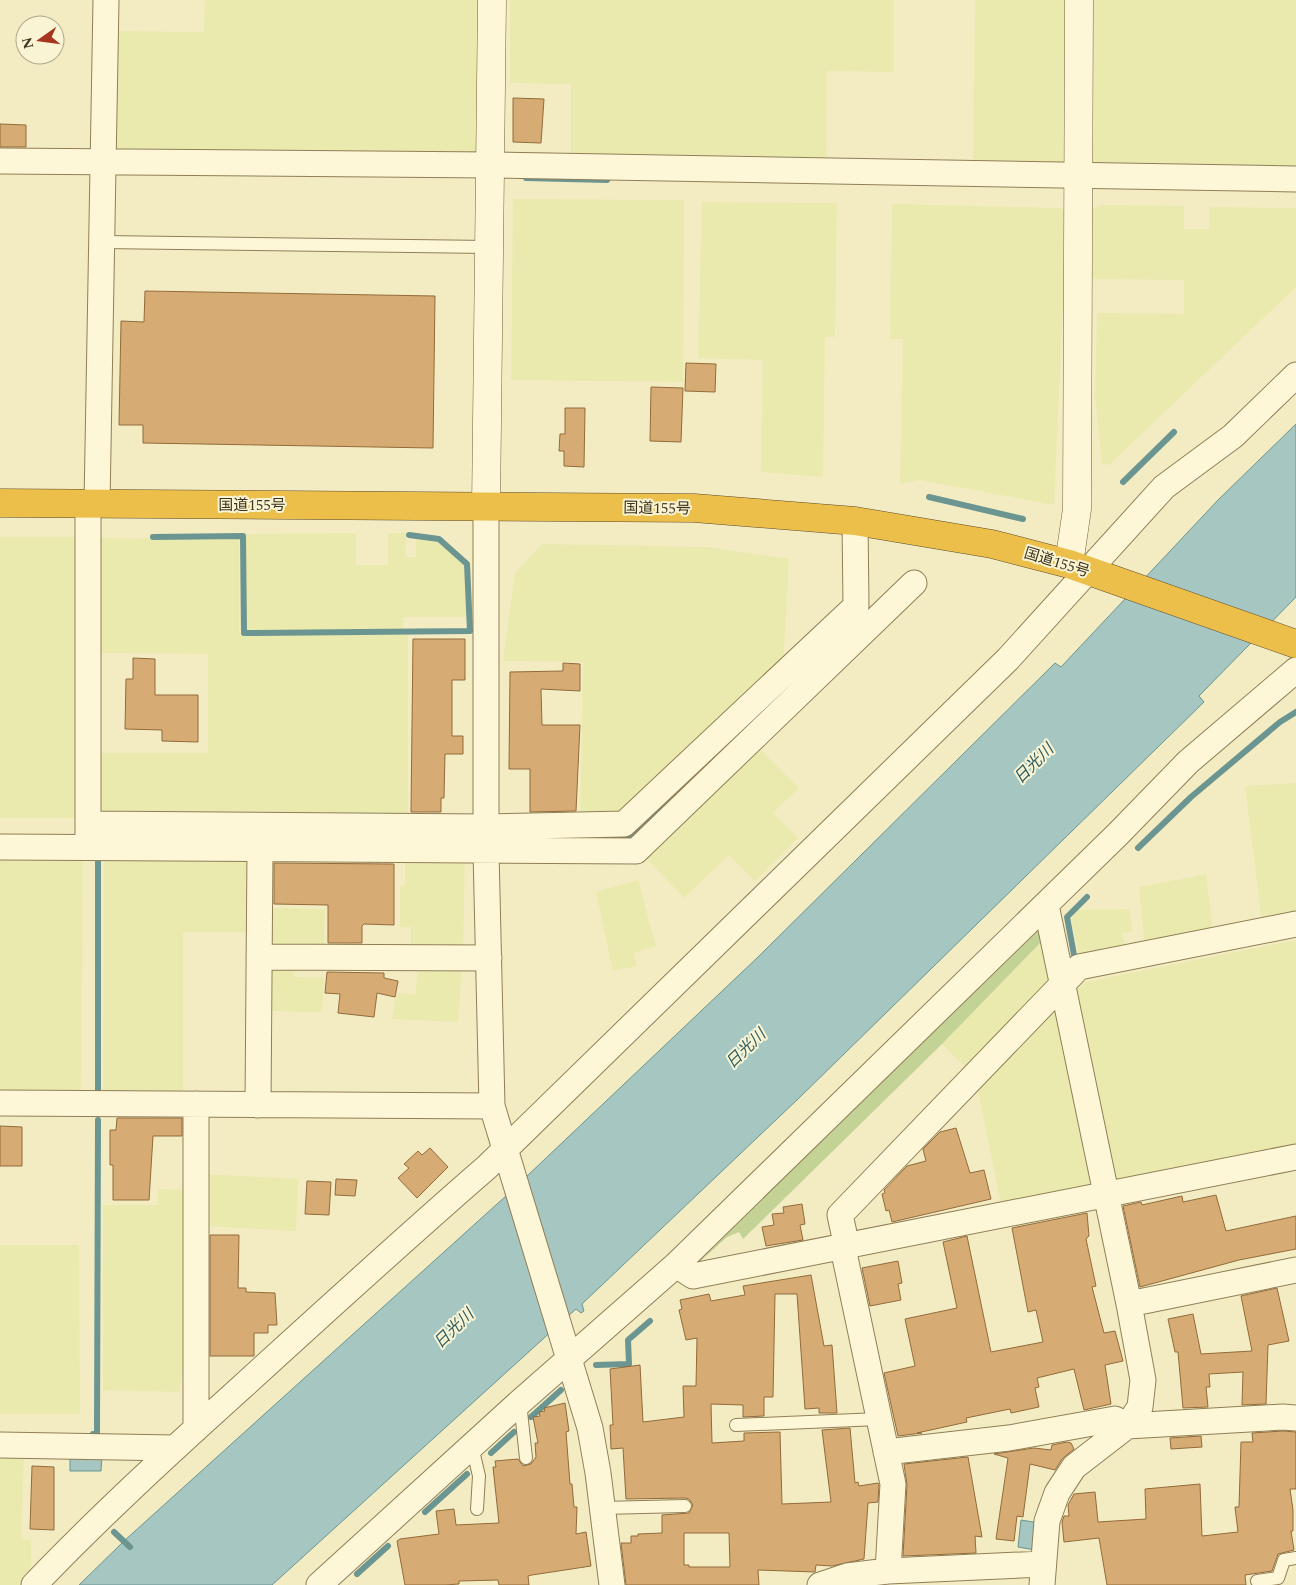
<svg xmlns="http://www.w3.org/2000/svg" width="1296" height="1585" viewBox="0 0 1296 1585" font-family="Spectral,'Noto Sans JP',serif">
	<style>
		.farmland { fill: #eaeaaf }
		.green { fill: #c2d395 }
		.water { fill: #a5c6c1; stroke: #6b9591 }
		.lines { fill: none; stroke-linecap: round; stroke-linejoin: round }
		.stream { stroke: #6b9591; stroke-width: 6 }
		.building { fill: #d6ac74; stroke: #926b3a; fill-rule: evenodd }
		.lane-casing { stroke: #907e57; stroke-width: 14 }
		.street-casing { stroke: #907e57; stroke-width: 27 }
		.secondary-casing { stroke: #725f3a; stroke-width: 29 }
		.highway-casing { stroke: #5d4b2c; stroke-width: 29 }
		.lane { stroke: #fdf7d7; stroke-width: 12 }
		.street { stroke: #fdf7d7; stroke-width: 25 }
		.secondary { stroke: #fdf7d7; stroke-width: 28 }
		.highway { stroke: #ecbe4a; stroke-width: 28 }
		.labels { text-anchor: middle; stroke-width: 4; stroke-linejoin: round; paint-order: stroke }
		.street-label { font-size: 15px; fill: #3e321d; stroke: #f9f4d3 }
		.water-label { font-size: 16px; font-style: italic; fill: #2a5b60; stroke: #f9f4d3 }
	</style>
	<rect width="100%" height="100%" fill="#f3ecc3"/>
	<path class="farmland" d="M205,0H478L476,156L113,152L114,31L204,32Z
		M510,0H894V72L827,71L826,163L571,160V84L510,83Z
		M975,0H1071L1070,160L1063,165L973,164Z
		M1090,0H1296V167L1089,166Z
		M513,199L684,200L683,382L511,380Z
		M702,202L837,203L835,337H825L823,477L761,472L763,360L698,358Z
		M892,204L1062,208L1067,214L1054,505L920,480L900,484L903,339H890Z
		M1103,205L1184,206V229H1209L1210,207L1296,208V287L1109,465L1102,464L1095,395L1097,313L1184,314V280L1092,279L1093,208Z
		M356,533V565H388V533H406V557H416V538L439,541L465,565L467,617H403V630H245V534Z
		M0,537H75L81,542L80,818H0Z
		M98,538L239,539V634L408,635V818L92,816V753H208V654L98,653Z
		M542,544L708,547L789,559L783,668L623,819L580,818L583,662L503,661L515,573Z
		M755,744L799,788L773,813L798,838L755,881L729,855L684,898L643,855Z
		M1296,783V918L1269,924L1261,916L1245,786Z
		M0,852L83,853L81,1095L0,1093Z
		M104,852L247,853L254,932H183V1097H103Z
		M405,857H465L463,951H411V927H400V886H405Z
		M1206,874L1213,932L1149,945L1144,940L1139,887Z
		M638,880L656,946L634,953L637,966L613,971L596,892Z
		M266,908L325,909L324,951L271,950Z
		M1130,909L1132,932L1122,933L1126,950L1080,959L1071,919L1078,910Z
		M1044,939L1057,979L968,1070L942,1044Z
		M1296,940V1152L1121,1186L1110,1180L1072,998L1076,984Z
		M295,963L294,977L324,978L322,1012L266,1011V969Z
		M419,964L462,965L458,1022L392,1019L397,993L415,995Z
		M1060,999L1098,1178L1091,1189L1002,1208L977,1087Z
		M205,1174L298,1179L296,1231L203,1226Z
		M158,1189L190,1190L191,1329L179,1392L103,1390V1205H158Z
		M0,1245H79L80,1414H0Z
		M0,1452H24L21,1539L31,1540V1576L24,1585H0Z"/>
	<path class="green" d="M1039,925L1044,939L942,1044L743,1239L739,1232L727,1237L695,1266L701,1248Z"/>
	<path class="water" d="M1296,424V597L1199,696L1204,702L798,1099L582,1304L584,1311L581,1313L576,1309L272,1585H79L124,1541L507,1195L758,957L1055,663L1061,667L1219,499Z
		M70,1455L102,1456L101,1471H70Z
		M1021,1520L1039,1523L1035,1550L1018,1547Z"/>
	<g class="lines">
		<path class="stream" d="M526,178L607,180
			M1123,482L1174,432
			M929,497L1023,519
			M153,537L243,536L244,633L470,631L467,564L439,539L409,535
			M623,839L629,838L795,681
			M1138,848L1191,797L1280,722L1296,712
			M1074,955L1067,917L1087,897
			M98,1090V855
			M596,1365L629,1364L628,1340L650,1321
			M531,1417L561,1390
			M93,1434H97L98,1120
			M491,1453L514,1432
			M425,1512L467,1474
			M114,1532L130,1547
			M357,1574L388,1546"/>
	</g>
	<path class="building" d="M513,98L544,99L541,143L513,142Z
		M0,124L26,125V147H0Z
		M145,291L435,296L433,448L143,443V425H119L121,321L144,322Z
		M686,363L716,364L715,392L685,391Z
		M651,387L683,388L681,442L650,441Z
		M565,408H585L584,467L564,466V451H559L560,434H565Z
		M413,639H465V680H452V736H463V754H445L444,798H441V812H411Z
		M133,658L155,659V695H198V742L162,741V730L125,729L126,679H133Z
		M563,663L580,664V691L541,689L542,725H580L576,811L530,812V769H509L510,672L563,671Z
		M274,863L394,864V925L364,924L362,926V943H328V905L274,904Z
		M327,972L384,973V978L398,981L395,997L377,993L374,1017L338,1013L340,994L325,993Z
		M117,1118H182V1136H153L149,1200H113V1165H110V1130H116Z
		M0,1126L22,1127V1166H0Z
		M956,1128L970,1173L984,1170L991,1199L892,1222L889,1210L886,1211L882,1194L885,1193L884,1190L907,1166L926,1161L923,1149L940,1132Z
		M430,1148L448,1167L417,1198L398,1178L409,1168L404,1164L418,1151L422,1155Z
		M336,1179L357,1180L355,1196L335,1195Z
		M307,1181L331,1182L329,1215L305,1214Z
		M1216,1195L1226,1231L1296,1216V1249L1239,1260L1140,1287L1123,1206L1141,1202L1142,1205L1182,1196L1183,1202Z
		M802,1204L805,1224L800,1225L803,1240L766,1246L762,1227L774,1225L772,1214L784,1213L783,1207Z
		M1087,1213L1089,1236L1086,1239L1096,1286L1092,1287L1104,1333L1115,1331L1123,1361L1105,1365L1111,1404L1084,1410L1074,1369L1037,1378L1039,1387L1035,1388L1039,1407L1011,1413L1010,1409L966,1418L967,1422L917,1433H922L898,1436L884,1373L915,1366L905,1319L957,1308L943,1242L967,1236L991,1352L1043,1342L1036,1310L1028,1312L1012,1228Z
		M210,1235H239L238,1288H246V1292L275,1293L277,1325H268V1333H254V1356H210Z
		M898,1261L902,1283L898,1284L901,1300L870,1306L862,1268Z
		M811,1275L824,1346L832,1345L837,1413H819V1408L805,1409L797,1294H775L773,1397H764V1416L743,1417V1405L711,1404L712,1443L744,1441V1433L780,1432L782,1504L831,1502L822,1430L850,1428L855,1483L858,1482L859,1486L878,1483L879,1485L878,1502L868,1503L864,1559L832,1566L816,1565L815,1572L758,1570L759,1585H626L621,1543H631V1536H638V1534L662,1533V1515L689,1513L693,1505L689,1499L685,1498L626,1499L623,1448L611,1449L610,1425H613L610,1369L640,1365L643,1422L684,1417L683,1386H696L697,1338L686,1340L679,1310L682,1309L680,1300L709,1294L711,1301L745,1295L743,1286ZM684,1533H729L730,1567H689V1565H684Z
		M1277,1288L1289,1341L1268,1345L1266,1404L1242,1405L1243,1372L1209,1374L1210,1387H1206L1208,1407L1183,1408L1178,1352H1175L1168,1319L1193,1314L1201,1354L1252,1351L1241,1296Z
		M565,1403L569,1431L566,1432L570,1484H572L574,1507H577L576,1534L586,1532L591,1566L532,1575L528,1576L529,1585H499L498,1580L459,1581V1584L445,1585H405L397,1541L400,1539L439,1534L436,1511L454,1509L456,1525L499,1523L493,1467H496L495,1461L518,1459L523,1466L531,1464L536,1457L535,1443H538L533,1417L540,1416L539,1412L545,1411L544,1408Z
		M1283,1431L1296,1432V1489H1290L1293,1510V1531H1291L1294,1550L1278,1554L1272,1571L1245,1575L1246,1585H1107L1099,1538L1064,1542L1062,1522L1064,1516H1069L1068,1505L1074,1494L1095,1492L1098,1522L1146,1519L1145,1489L1200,1484L1202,1536L1238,1532L1235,1507H1239L1241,1442H1253L1252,1433Z
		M1201,1436L1202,1447L1171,1449L1170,1438Z
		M1067,1442L1071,1443L1074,1449L1062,1459L1055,1470L1030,1464L1023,1517L1017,1516L1014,1541L996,1539L1008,1458L994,1454L1034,1448L1051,1450L1052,1445Z
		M968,1457L982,1537L975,1536L976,1553L903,1556L907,1485L904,1464Z
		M32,1466L54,1467V1530L30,1529Z"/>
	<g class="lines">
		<g class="lane-casing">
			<path id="lane" d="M102,242L489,247
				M520,1402L526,1458
				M736,1425L879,1419
				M472,1446L479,1476L477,1509
				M602,1508L685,1506
				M1257,1581L1278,1578L1284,1560L1296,1558"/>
		</g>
		<g class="street-casing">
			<path id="street" d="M0,161L490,165L1296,179
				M97,504L106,0
				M486,507V851L492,1106L590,1428L598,1473L612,1585
				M88,824L486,827L624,824L856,606L855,521
				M88,841V503
				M0,847L636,851L914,583
				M259,957L489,958
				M0,1103L492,1106
				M258,1105L260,850
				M847,1247L840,1215L1079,967L1296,924
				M843,1248L893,1484L888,1571
				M676,1265L693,1276L1296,1157
				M1129,1304L1296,1270
				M196,1429V1104
				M0,1445L175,1448
				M886,1452L1009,1438L1115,1419L1127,1426L1283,1417L1296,1418
				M34,1585C100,1516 171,1451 242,1387C323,1313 404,1239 487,1167L1008,659L1164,487L1233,436L1296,375
				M319,1585L520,1402L676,1265L1118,834L1188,762L1296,670
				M820,1585L847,1576L888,1571L1043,1564
				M1042,1585L1047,1521L1057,1493L1074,1467L1127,1426L1140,1407L1143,1380L1129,1304L1046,905"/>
		</g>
		<g class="secondary-casing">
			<path id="secondary" d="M486,507L492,0
				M1069,564L1077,509L1079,0"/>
		</g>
		<g class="highway-casing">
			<path id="highway" d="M0,503L694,508L855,521L992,544L1069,564L1296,644"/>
		</g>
		<use href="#lane" class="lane"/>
		<use href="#street" class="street"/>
		<use href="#secondary" class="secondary"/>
		<use href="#highway" class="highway"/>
	</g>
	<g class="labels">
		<g class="street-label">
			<text x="252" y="510">国道155号</text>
			<text transform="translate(657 508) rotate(1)" y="5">国道155号</text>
			<text transform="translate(1057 562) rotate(17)" y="5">国道155号</text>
		</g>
		<g class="water-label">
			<text transform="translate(1033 763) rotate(-45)" y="6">日光川</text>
			<text transform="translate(745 1048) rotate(-44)" y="6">日光川</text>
			<text transform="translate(453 1328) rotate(-44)" y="6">日光川</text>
		</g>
	</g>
	<g transform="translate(40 40) rotate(256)"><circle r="24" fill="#f9f4d3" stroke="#aea68a"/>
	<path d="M0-4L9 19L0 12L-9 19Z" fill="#a6341f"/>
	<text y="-8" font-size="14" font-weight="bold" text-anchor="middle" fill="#3e321d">N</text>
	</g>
</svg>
